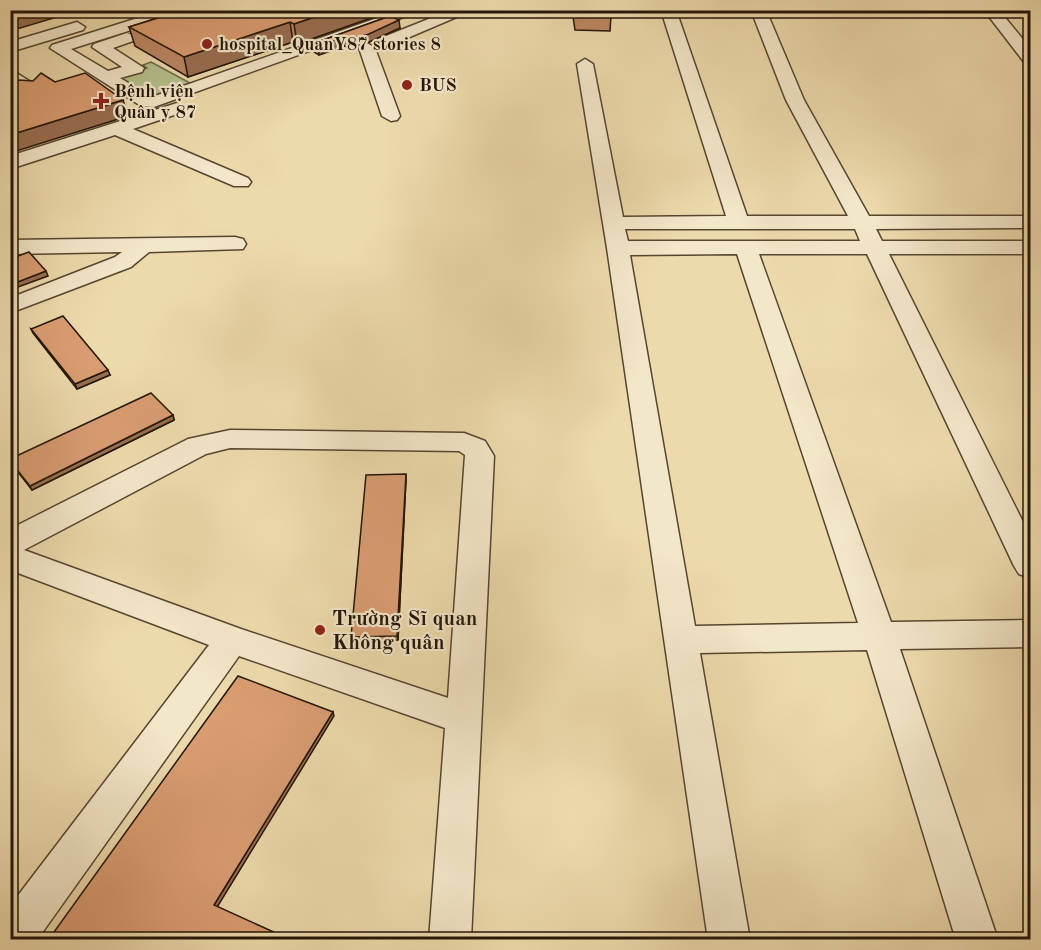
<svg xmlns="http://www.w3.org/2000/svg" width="1041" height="950" viewBox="0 0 1041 950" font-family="'Old Standard TT',serif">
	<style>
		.green { fill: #b5c08c; stroke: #6c6a4a; stroke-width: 1.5 }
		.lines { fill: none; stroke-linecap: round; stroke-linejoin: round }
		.minor-casing { stroke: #564630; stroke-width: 3 }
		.path { stroke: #231507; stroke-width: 2; stroke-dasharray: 3 1.5; stroke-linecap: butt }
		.minor { fill: #f3e7c9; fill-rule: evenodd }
		.wall { fill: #bb8762; stroke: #231507; stroke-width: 1.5 }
		.shaded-wall { fill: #996e50; stroke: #231507; stroke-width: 1.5 }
		.building { fill: #da9d72; stroke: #231507; stroke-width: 1.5 }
		.poi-dot { fill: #8f2418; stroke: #f3e7c9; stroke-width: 2 }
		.labels { text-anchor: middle; stroke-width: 4.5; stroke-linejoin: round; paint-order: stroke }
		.far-poi-label { font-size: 18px; font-weight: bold; fill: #231507; stroke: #f3e7c9; text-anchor: start }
		.poi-label { font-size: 21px; font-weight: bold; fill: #231507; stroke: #f3e7c9; text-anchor: start }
	</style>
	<rect width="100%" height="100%" fill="#eddaac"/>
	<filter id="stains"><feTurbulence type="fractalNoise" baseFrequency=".00333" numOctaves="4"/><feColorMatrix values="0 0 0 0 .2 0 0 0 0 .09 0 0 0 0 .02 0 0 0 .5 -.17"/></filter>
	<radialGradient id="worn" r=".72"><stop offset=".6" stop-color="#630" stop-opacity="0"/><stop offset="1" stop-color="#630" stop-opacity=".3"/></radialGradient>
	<path class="green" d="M151,62L192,84L151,99L118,78L147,68L143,65Z"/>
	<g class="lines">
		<g class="minor-casing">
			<path id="minor" d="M163,10H177L179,13L176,16L71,49L108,71L122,67L92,47L94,44L127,33L133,35L135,38L133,41L113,48L144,68L142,72L120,78L152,97L400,10H423L154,107L141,106L50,48L52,45Z
				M451,10H473L398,42L392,44L384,39L386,36Z
				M661,10H676L747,216H848L786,100L751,10H766L804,100L869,216H1030V228L876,229L882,241H1030V254H889L1030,536V578L1019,574L1014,566L867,254H759L891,622L1030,620V647L900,649L998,940H956L867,650L700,653L750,940H708L607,248L577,64L585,59L593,64L623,217L726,216ZM625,229H855L860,241H628ZM737,254L858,623L695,626L630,255Z
				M984,10H999L1030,48V63L1024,62Z
				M77,22L85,27L83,30L10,52V42Z
				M367,43L375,48L400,116L397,120L391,121L382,116L359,48Z
				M10,69L39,87L42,91L39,95H27L10,83Z
				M177,103L186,108L183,112L133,129L248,178L251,182L248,186H234L115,135L10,169V156Z
				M235,237L243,239L246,244L243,249L149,252L131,267L10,313V298L115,257L122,252L10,254V240Z
				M230,430L464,433L485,441L494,456L471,940H429L445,728L239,656L37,940H10V906L209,645L10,570V529L188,439ZM230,448L459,451L465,455L448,698L241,629L24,550L206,454Z"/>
		</g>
		<path class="path" d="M89,17L111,10"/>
		<use href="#minor" class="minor"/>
	</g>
	<path class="wall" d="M167,10H373L374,17L297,44L293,42L188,77L135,46L129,27L154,19L153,15Z
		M572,10H610L611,16L610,31L575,30Z
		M390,16L400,28L369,42L350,48L344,46L319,55L314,52L312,44Z
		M31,329L110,375L77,389L33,333Z
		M173,415L174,420L32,490L10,462Z
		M406,479L398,640L352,642L351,637Z"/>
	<path class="shaded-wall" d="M41,10H74V12L10,31V19Z
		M335,10H373L374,17L297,44L294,24Z
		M399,20L400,28L369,42L350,48L349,40Z
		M290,22L293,42L188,77L184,57Z
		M343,37L344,46L319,55L318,46Z
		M123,100L128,116L10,153V135Z
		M46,271L48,276L10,290V285Z
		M108,370L110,375L77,389L75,384Z
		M173,415L174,420L32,490L30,486Z
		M406,474V479L398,640L397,636Z
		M333,712L334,716L216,909L214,905Z"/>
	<path class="building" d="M10,10H41L10,19Z
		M167,10H335L294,24L290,22L184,57L129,27L158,18L153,15Z
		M575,10H610L611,16H576Z
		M390,16L399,20L369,34L349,40L343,37L318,46L312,44Z
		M41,73L55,82L85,73L123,100L10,135V83L19,80L33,81Z
		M29,252L46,271L10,285V259Z
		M63,316L108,370L75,384L31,329Z
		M151,393L173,415L30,486L10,461V459Z
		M406,474L397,636L351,637L366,475Z
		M238,676L333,712L214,905L289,939H49Z"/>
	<g class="poi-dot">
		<circle cx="207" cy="44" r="6"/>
		<circle cx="407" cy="85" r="6"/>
		<path d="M98 92h6v6h6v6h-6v6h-6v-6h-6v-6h6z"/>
		<circle cx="320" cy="630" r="6"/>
	</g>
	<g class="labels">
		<g class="far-poi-label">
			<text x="219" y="50">hospital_QuanY87 stories 8</text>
			<text x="419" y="91">BUS</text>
			<text x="114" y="97">Bệnh viện<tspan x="114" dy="21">Quân y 87</tspan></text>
		</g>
		<g class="poi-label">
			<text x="332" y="625">Trường Sĩ quan<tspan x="332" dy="24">Không quân</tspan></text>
		</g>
	</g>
	<rect width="1041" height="950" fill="none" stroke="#eddaac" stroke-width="36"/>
	<rect x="12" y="12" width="1017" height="926" fill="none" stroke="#231507" stroke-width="3"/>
	<rect x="18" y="18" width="1005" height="914" fill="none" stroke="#231507" stroke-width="1.5"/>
	<rect width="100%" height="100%" filter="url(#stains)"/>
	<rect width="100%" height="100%" fill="url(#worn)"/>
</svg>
